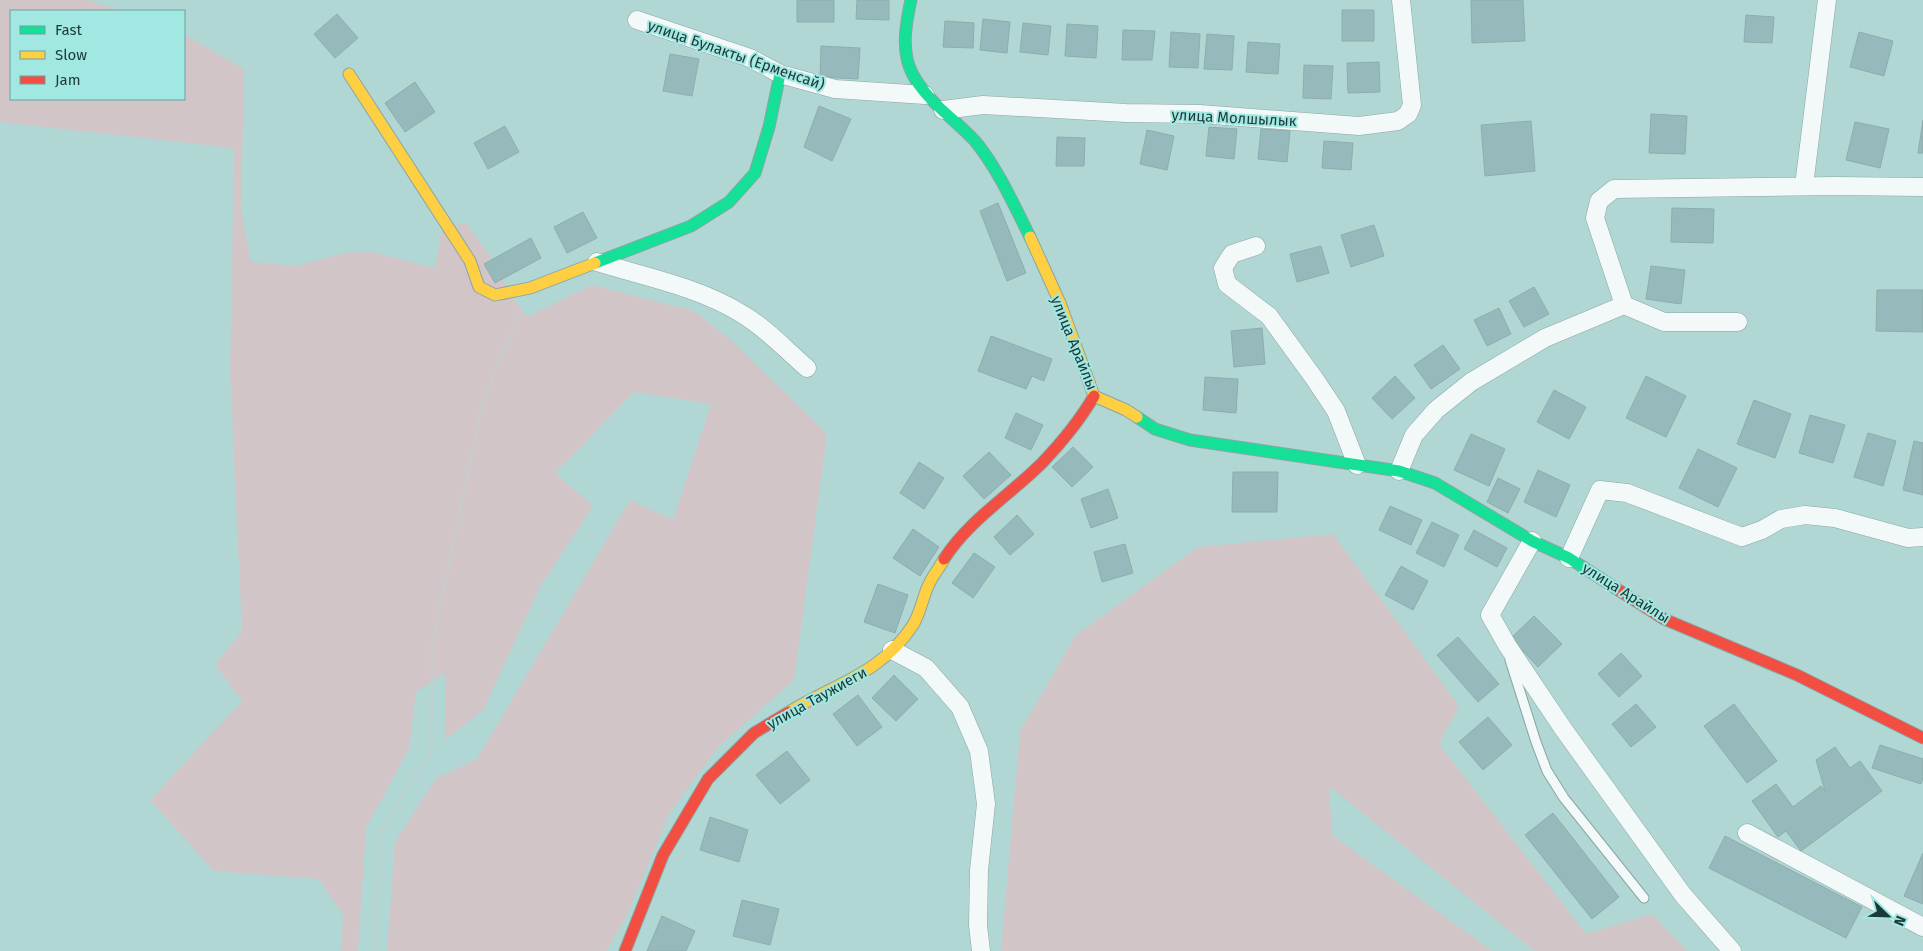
<svg xmlns="http://www.w3.org/2000/svg" width="1923" height="951" viewBox="0 0 1923 951" font-family="'Fira Sans',sans-serif">
	<style>
		.green { fill: #d1c5c7 }
		.building { fill: #96babc; stroke: #8eacad }
		.lines { fill: none; stroke-linecap: round; stroke-linejoin: round }
		.lane-casing { stroke: #88a6a4; stroke-width: 11 }
		.street-casing { stroke: #88a6a4; stroke-width: 19 }
		.fast-casing { stroke: #88a6a4; stroke-width: 13 }
		.slow-casing { stroke: #88a6a4; stroke-width: 13 }
		.jam-casing { stroke: #88a6a4; stroke-width: 13 }
		.path { stroke: #c3cfce; stroke-width: 2.5; stroke-dasharray: 5 2.5; stroke-linecap: butt }
		.lane { stroke: #f3f9f9; stroke-width: 9 }
		.street { stroke: #f3f9f9; stroke-width: 18 }
		.fast { stroke: #16e098; stroke-width: 11 }
		.slow { stroke: #ffcf43; stroke-width: 11 }
		.jam { stroke: #f24e42; stroke-width: 11 }
		.labels { text-anchor: middle; stroke-width: 4; stroke-linejoin: round; paint-order: stroke }
		.street-label { font-size: 15px; fill: #1c3937; stroke: #a1e7e2 }
	</style>
	<rect width="100%" height="100%" fill="#b1d7d4"/>
	<path class="green" d="M0,0H88L122,11H11V99H184V34L244,69L241,210L251,262L296,266L341,254L367,251L435,268L441,232L466,222L500,271L508,291L527,317L592,285L694,311L732,341L827,434L794,680L718,747L670,812L626,917L606,951H387L395,842L436,778L477,759L630,500L673,520L711,404L634,392L555,473L593,506L540,587L483,710L445,740V673L416,692L409,749L366,828L358,951H341L343,915L319,879L214,871L150,800L242,701L215,664L242,632L230,373L234,148L0,122Z
		M1333,534L1459,706L1439,744L1586,934L1652,914L1687,951H1535L1329,786L1332,835L1492,951H1001L1020,731L1076,635L1198,547Z"/>
	<path class="building" d="M797,0H834V22H797Z
		M857,0H889V20L856,19Z
		M1471,0H1523L1525,41L1472,43Z
		M1342,10H1374V41H1342Z
		M337,14L358,38L335,58L314,34Z
		M1746,15L1774,17L1772,43L1744,42Z
		M983,19L1010,22L1007,53L980,50Z
		M945,21L974,23L973,48L943,47Z
		M1023,23L1051,26L1048,55L1020,52Z
		M1067,24L1098,26L1096,58L1065,56Z
		M1123,30L1155,31L1152,60H1122Z
		M1171,32L1200,34L1198,68L1169,67Z
		M1859,32L1893,41L1884,76L1850,67Z
		M1207,34L1234,36L1232,70L1204,69Z
		M1248,42L1280,44L1278,74L1246,72Z
		M821,46L860,48L858,79L820,77Z
		M670,54L699,59L692,96L663,91Z
		M1379,62L1380,92L1348,93L1347,63Z
		M1304,65L1333,66L1331,99L1303,98Z
		M415,82L435,112L405,132L385,103Z
		M819,106L851,119L832,161L804,147Z
		M1651,114L1687,116L1685,154L1649,153Z
		M1923,120V153H1918Z
		M1531,121L1535,171L1485,176L1481,125Z
		M1855,122L1889,129L1880,168L1846,160Z
		M505,126L519,152L488,169L474,143Z
		M1209,127L1237,129L1234,159L1206,156Z
		M1261,129L1290,131L1287,162L1258,159Z
		M1147,130L1174,136L1167,170L1140,164Z
		M1057,137L1085,138L1084,166H1056Z
		M1324,141L1353,143L1351,170L1322,168Z
		M998,203L1026,273L1007,281L980,211Z
		M1672,208L1714,209L1713,243L1671,242Z
		M583,212L597,238L567,253L554,227Z
		M1374,225L1384,256L1351,267L1341,235Z
		M531,238L541,258L495,283L484,264Z
		M1321,246L1329,273L1297,282L1290,254Z
		M1651,266L1685,270L1681,304L1646,299Z
		M1534,287L1549,314L1524,327L1509,301Z
		M1877,290H1923V332L1876,331Z
		M1499,308L1511,334L1487,346L1474,320Z
		M1262,328L1265,364L1234,367L1231,331Z
		M991,336L1052,359L1044,381L1032,376L1026,389L978,371Z
		M1443,345L1460,369L1431,389L1414,365Z
		M1395,376L1415,398L1392,419L1372,398Z
		M1646,376L1686,396L1666,437L1626,418Z
		M1205,377L1238,379L1236,413L1203,410Z
		M1554,390L1586,407L1569,439L1537,422Z
		M1754,400L1791,414L1775,458L1737,444Z
		M1016,413L1043,425L1031,450L1005,438Z
		M1810,415L1845,425L1833,463L1799,453Z
		M1868,433L1896,441L1883,486L1854,477Z
		M1471,434L1505,449L1489,486L1454,470Z
		M1914,441L1923,443V495L1903,490Z
		M1073,447L1093,467L1072,487L1052,467Z
		M1698,449L1737,468L1718,507L1679,488Z
		M989,452L1011,475L984,499L963,476Z
		M919,462L944,478L924,509L900,493Z
		M1538,470L1570,485L1556,517L1524,502Z
		M1233,472H1278L1277,512H1232Z
		M1498,478L1520,489L1508,513L1487,502Z
		M1108,489L1118,518L1091,528L1081,499Z
		M1390,506L1422,520L1411,545L1379,530Z
		M1017,515L1034,534L1010,555L994,537Z
		M1432,522L1459,535L1444,567L1416,553Z
		M913,529L939,547L920,576L893,558Z
		M1474,530L1507,548L1497,567L1464,549Z
		M1125,544L1133,573L1102,582L1094,552Z
		M974,553L995,567L973,598L952,583Z
		M1401,566L1428,581L1413,610L1385,595Z
		M878,584L908,595L895,633L864,622Z
		M1534,616L1562,644L1538,667L1511,638Z
		M1458,637L1499,684L1478,702L1437,655Z
		M1621,653L1642,676L1619,697L1598,674Z
		M894,675L918,699L896,721L872,698Z
		M858,695L882,727L857,746L833,714Z
		M1636,704L1656,727L1631,747L1612,724Z
		M1734,704L1777,761L1747,783L1704,726Z
		M1488,717L1512,745L1483,770L1459,742Z
		M1880,745L1923,759V778L1921,784L1872,768Z
		M1835,747L1850,768L1860,761L1882,791L1801,851L1786,831L1778,837L1752,801L1776,784L1793,807L1821,786L1825,791L1816,760Z
		M787,751L810,780L780,804L756,775Z
		M1553,813L1619,897L1592,919L1525,835Z
		M710,817L748,830L739,862L700,850Z
		M1725,836L1862,907L1846,938L1709,868Z
		M1923,853V904L1904,896Z
		M742,900L779,909L770,945L733,936Z
		M662,916L695,931L686,951H647Z"/>
	<g class="lines">
		<g class="lane-casing">
			<path id="lane" d="M1510,660L1536,742L1547,771L1564,798L1644,898"/>
		</g>
		<g class="street-casing">
			<path id="street" d="M637,20L750,58L780,74L835,89L925,95
				M943,110L983,105L1126,113L1200,114L1359,126L1398,121L1408,114L1412,105L1401,0
				M1804,186L1827,0
				M1256,246L1232,254L1223,268L1227,284L1269,316L1314,378L1336,411L1357,465
				M597,262C645,277 699,287 742,314C766,328 786,350 807,368
				M1624,305L1595,218L1599,201L1614,189L1835,186L1923,187
				M1399,471L1414,435L1436,410L1471,382L1545,338L1624,305L1664,322H1738
				M1532,541L1490,615L1507,645L1564,730L1683,895L1732,951
				M1569,558L1600,490L1627,493L1742,537L1762,530L1781,519L1805,515L1835,518L1908,538L1923,537
				M892,650L926,668L960,707L979,751L986,804L979,870L978,925L981,951
				M1747,833L1923,927"/>
		</g>
		<g class="fast-casing">
			<path id="fast" d="M911,0C900,51 902,73 942,110C953,120 965,130 975,141C998,169 1014,205 1030,237
				M595,263L691,226L729,202L755,173L769,127L780,74
				M1137,417L1155,429L1190,440L1399,471L1435,483L1532,541L1569,558L1620,591"/>
		</g>
		<g class="slow-casing">
			<path id="slow" d="M349,74L470,261L479,287L495,295L530,288L595,263
				M1030,237L1060,303L1094,396L1126,410L1137,417
				M789,712C836,683 881,674 913,625C921,612 923,595 930,582C934,574 940,567 944,559"/>
		</g>
		<g class="jam-casing">
			<path id="jam" d="M944,559C969,520 1010,495 1042,463C1062,442 1080,420 1094,396
				M1620,591L1664,619L1797,675L1923,738
				M625,951L663,855L708,779L754,733L789,712"/>
		</g>
		<path class="path" d="M374,951L380,830L431,752L432,644L484,397L520,310"/>
		<use href="#lane" class="lane"/>
		<use href="#street" class="street"/>
		<use href="#fast" class="fast"/>
		<use href="#slow" class="slow"/>
		<use href="#jam" class="jam"/>
	</g>
	<g class="labels">
		<g class="street-label">
			<text transform="translate(736 55) rotate(19)" y="5">улица Булакты (Ерменсай)</text>
			<text transform="translate(1234 118) rotate(3)" y="5">улица Молшылык</text>
			<text transform="translate(1074 343) rotate(68)" y="5">улица Арайлы</text>
			<text transform="translate(1626 593) rotate(32)" y="5">улица Арайлы</text>
			<text transform="translate(817 698) rotate(-29)" y="5">улица Таужиеги</text>
		</g>
	</g>
	<rect x="10" y="10" width="175" height="90" fill="#a1e7e2" stroke="#6ca19e"/>
	<rect x="20" y="26" width="25" height="8" fill="#16e098" stroke="#6ca19e"/>
	<text x="55" y="35" font-size="15" fill="#1c3937">Fast</text>
	<rect x="20" y="51" width="25" height="8" fill="#ffcf43" stroke="#6ca19e"/>
	<text x="55" y="60" font-size="15" fill="#1c3937">Slow</text>
	<rect x="20" y="76" width="25" height="8" fill="#f24e42" stroke="#6ca19e"/>
	<text x="55" y="85" font-size="15" fill="#1c3937">Jam</text>
	<g transform="translate(1888 916) rotate(113)" stroke="#a1e7e2" stroke-width="4" paint-order="stroke">
	<path d="M0-4L9 19L0 12L-9 19Z" fill="#1c3937"/>
	<text y="-8" font-size="14" font-weight="bold" text-anchor="middle" fill="#1c3937">N</text>
	</g>
</svg>
